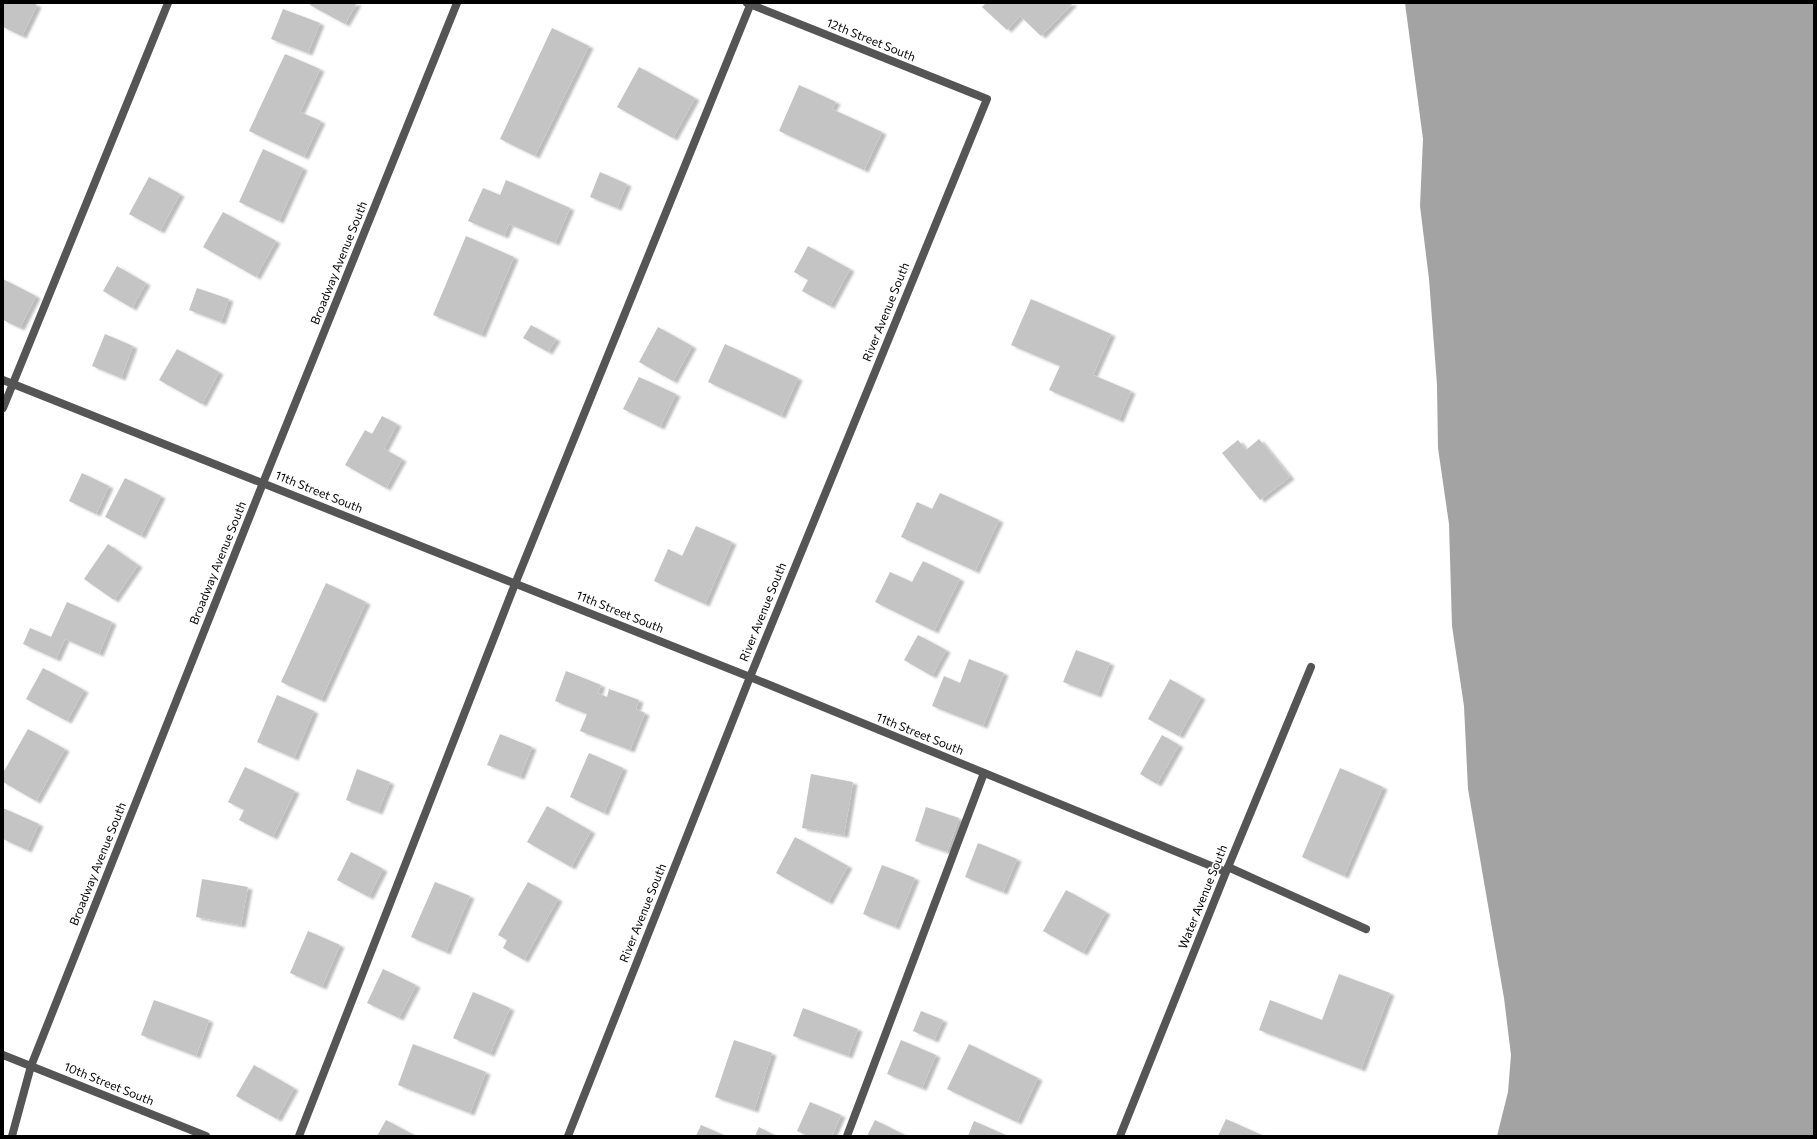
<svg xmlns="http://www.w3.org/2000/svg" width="1817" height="1139" viewBox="0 0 1817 1139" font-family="Commissioner,sans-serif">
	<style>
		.water { fill: #a3a3a3 }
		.building { fill: #c4c4c4; filter: url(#shadow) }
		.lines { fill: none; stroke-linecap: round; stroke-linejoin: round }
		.service { stroke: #555; stroke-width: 8 }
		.minor { stroke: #555; stroke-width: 8 }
		.labels { text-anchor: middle; stroke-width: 3.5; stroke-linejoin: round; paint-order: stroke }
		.street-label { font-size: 12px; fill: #000; stroke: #fff }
	</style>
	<defs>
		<filter id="shadow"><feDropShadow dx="4.5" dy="2.5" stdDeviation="1" flood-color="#0004"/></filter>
	</defs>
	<rect width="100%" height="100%" fill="#fff"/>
	<path class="water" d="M1405,3H1814V1136H1497L1508,1092L1511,1055L1504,998L1468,789L1464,706L1452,626L1449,524L1438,448L1437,385L1429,279L1420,206L1423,139Z"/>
	<path class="building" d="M3,3H33L37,5L22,36L3,27Z
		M310,3H357L345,24L310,5Z
		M986,3H1073L1041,36L1020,16L1007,30L982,7Z
		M283,9L320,23L308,53L271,39Z
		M552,28L589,46L535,156L500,139Z
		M285,54L320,69L300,112L321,121L304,157L249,131Z
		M639,67L695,98L673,138L617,107Z
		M799,85L836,102L832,109L882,132L864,170L779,131Z
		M263,149L303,168L279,221L239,202Z
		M600,172L627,184L617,208L590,197Z
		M149,177L180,194L160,231L129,214Z
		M506,180L570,208L555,243L509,224L504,236L468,221L483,188L500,195Z
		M223,212L276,241L256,277L203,247Z
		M466,236L514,257L481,335L433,315Z
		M808,246L850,269L830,306L802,291L808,280L794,272Z
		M117,266L146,283L132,308L103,291Z
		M3,279L36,296L20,328L3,320Z
		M197,288L229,299L221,322L189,310Z
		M1031,299L1111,334L1093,375L1131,391L1119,420L1049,390L1060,366L1011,345Z
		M531,325L556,339L548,352L523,338Z
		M658,327L692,346L673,381L639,362Z
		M105,334L133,346L121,378L92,366Z
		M725,344L798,378L781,416L708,382Z
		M177,349L219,372L202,404L159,380Z
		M639,377L676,394L660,427L623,409Z
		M382,416L397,424L384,449L402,459L386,488L345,465L365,430L372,434Z
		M1259,439L1290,477L1260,500L1222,453L1238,440L1246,450Z
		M82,473L109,486L96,514L69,501Z
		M125,478L161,496L141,536L105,517Z
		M940,493L999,520L975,571L901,537L917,502L932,509Z
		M696,526L732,542L705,604L654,581L668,549L682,556Z
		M108,544L138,565L114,600L84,579Z
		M923,561L960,579L934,631L875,602L890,572L912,582Z
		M326,583L366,602L321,700L281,682Z
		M67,602L112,622L99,654L65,639L56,659L23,644L30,628L51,637Z
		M918,635L946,650L932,676L904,660Z
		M1076,650L1110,663L1097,695L1063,682Z
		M969,659L1004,673L983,726L932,706L944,676L960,683Z
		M43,668L84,690L67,721L26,699Z
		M566,671L601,685L598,693L607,697L609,689L639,700L636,709L645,713L630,750L580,731L587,714L555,701Z
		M1170,679L1201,697L1179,736L1148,719Z
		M277,695L314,711L294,758L257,742Z
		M28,729L65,749L36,801L3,782V773Z
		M500,734L532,747L520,777L487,765Z
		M1162,735L1179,745L1157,784L1140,774Z
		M589,753L623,768L604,813L570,797Z
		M245,767L295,791L273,837L239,820L244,810L228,802Z
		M1340,768L1383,787L1344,876L1302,857Z
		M357,769L390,782L378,812L346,800Z
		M811,774L853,782L844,835L802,828Z
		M547,806L591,831L571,867L527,842Z
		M926,807L959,818L947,852L915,841Z
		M3,808L39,824L27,850L3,839Z
		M795,837L848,866L828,902L776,873Z
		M978,843L1017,859L1003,892L965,877Z
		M351,852L383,869L369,897L337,880Z
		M882,865L915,878L895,927L863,914Z
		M202,879L248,887L241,925L196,917Z
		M435,882L470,896L446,952L411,937Z
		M528,882L558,899L524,960L503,948L507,940L498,935Z
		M1066,890L1106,912L1083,953L1043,931Z
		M308,931L340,945L322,987L290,973Z
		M383,969L416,985L399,1018L367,1003Z
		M1339,974L1390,993L1361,1069L1259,1030L1270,1000L1322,1020Z
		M473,992L510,1008L490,1054L453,1038Z
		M154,1000L209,1020L196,1056L141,1035Z
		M803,1008L858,1029L848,1056L793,1036Z
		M921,1011L943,1020L934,1040L913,1031Z
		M734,1040L772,1053L754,1110L715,1097Z
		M901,1040L936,1055L922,1088L887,1074Z
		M413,1044L486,1072L470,1113L398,1085Z
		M969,1044L1038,1078L1017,1122L947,1089Z
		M254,1065L294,1088L277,1119L236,1096Z
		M810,1102L841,1115L832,1136H808L797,1131Z
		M1226,1119L1264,1136H1218Z
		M386,1120L416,1136H377Z
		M875,1120L907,1136H867Z
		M974,1121L1008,1136H968Z
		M701,1125L726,1136H696Z
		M759,1127L776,1136H755Z"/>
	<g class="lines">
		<path class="service" d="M3,408L168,3
			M1228,867L1366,929
			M299,1136L515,584L751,3
			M847,1136L984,773"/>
		<path class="minor" d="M3,380L750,677L1226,872
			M3,1055L206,1136
			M12,1136L31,1066L263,483L457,3
			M568,1136L750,677L987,99L747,3
			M1120,1136L1226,872L1311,667"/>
	</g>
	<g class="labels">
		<g class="street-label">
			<text transform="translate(871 40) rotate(22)" y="4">12th Street South</text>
			<text transform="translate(339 263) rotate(-68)" y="4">Broadway Avenue South</text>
			<text transform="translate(886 312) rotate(-68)" y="4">River Avenue South</text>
			<text transform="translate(319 492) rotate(22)" y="4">11th Street South</text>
			<text transform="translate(218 563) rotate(-68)" y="4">Broadway Avenue South</text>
			<text transform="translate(620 612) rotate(22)" y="4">11th Street South</text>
			<text transform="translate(763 612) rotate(-68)" y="4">River Avenue South</text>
			<text transform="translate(920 734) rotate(22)" y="4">11th Street South</text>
			<text transform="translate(98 864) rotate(-68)" y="4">Broadway Avenue South</text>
			<text transform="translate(1203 897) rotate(-68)" y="4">Water Avenue South</text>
			<text transform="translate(643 913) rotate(-68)" y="4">River Avenue South</text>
			<text transform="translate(109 1084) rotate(22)" y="4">10th Street South</text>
		</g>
	</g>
	<rect width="1817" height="1139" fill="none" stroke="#000000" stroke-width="8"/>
</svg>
